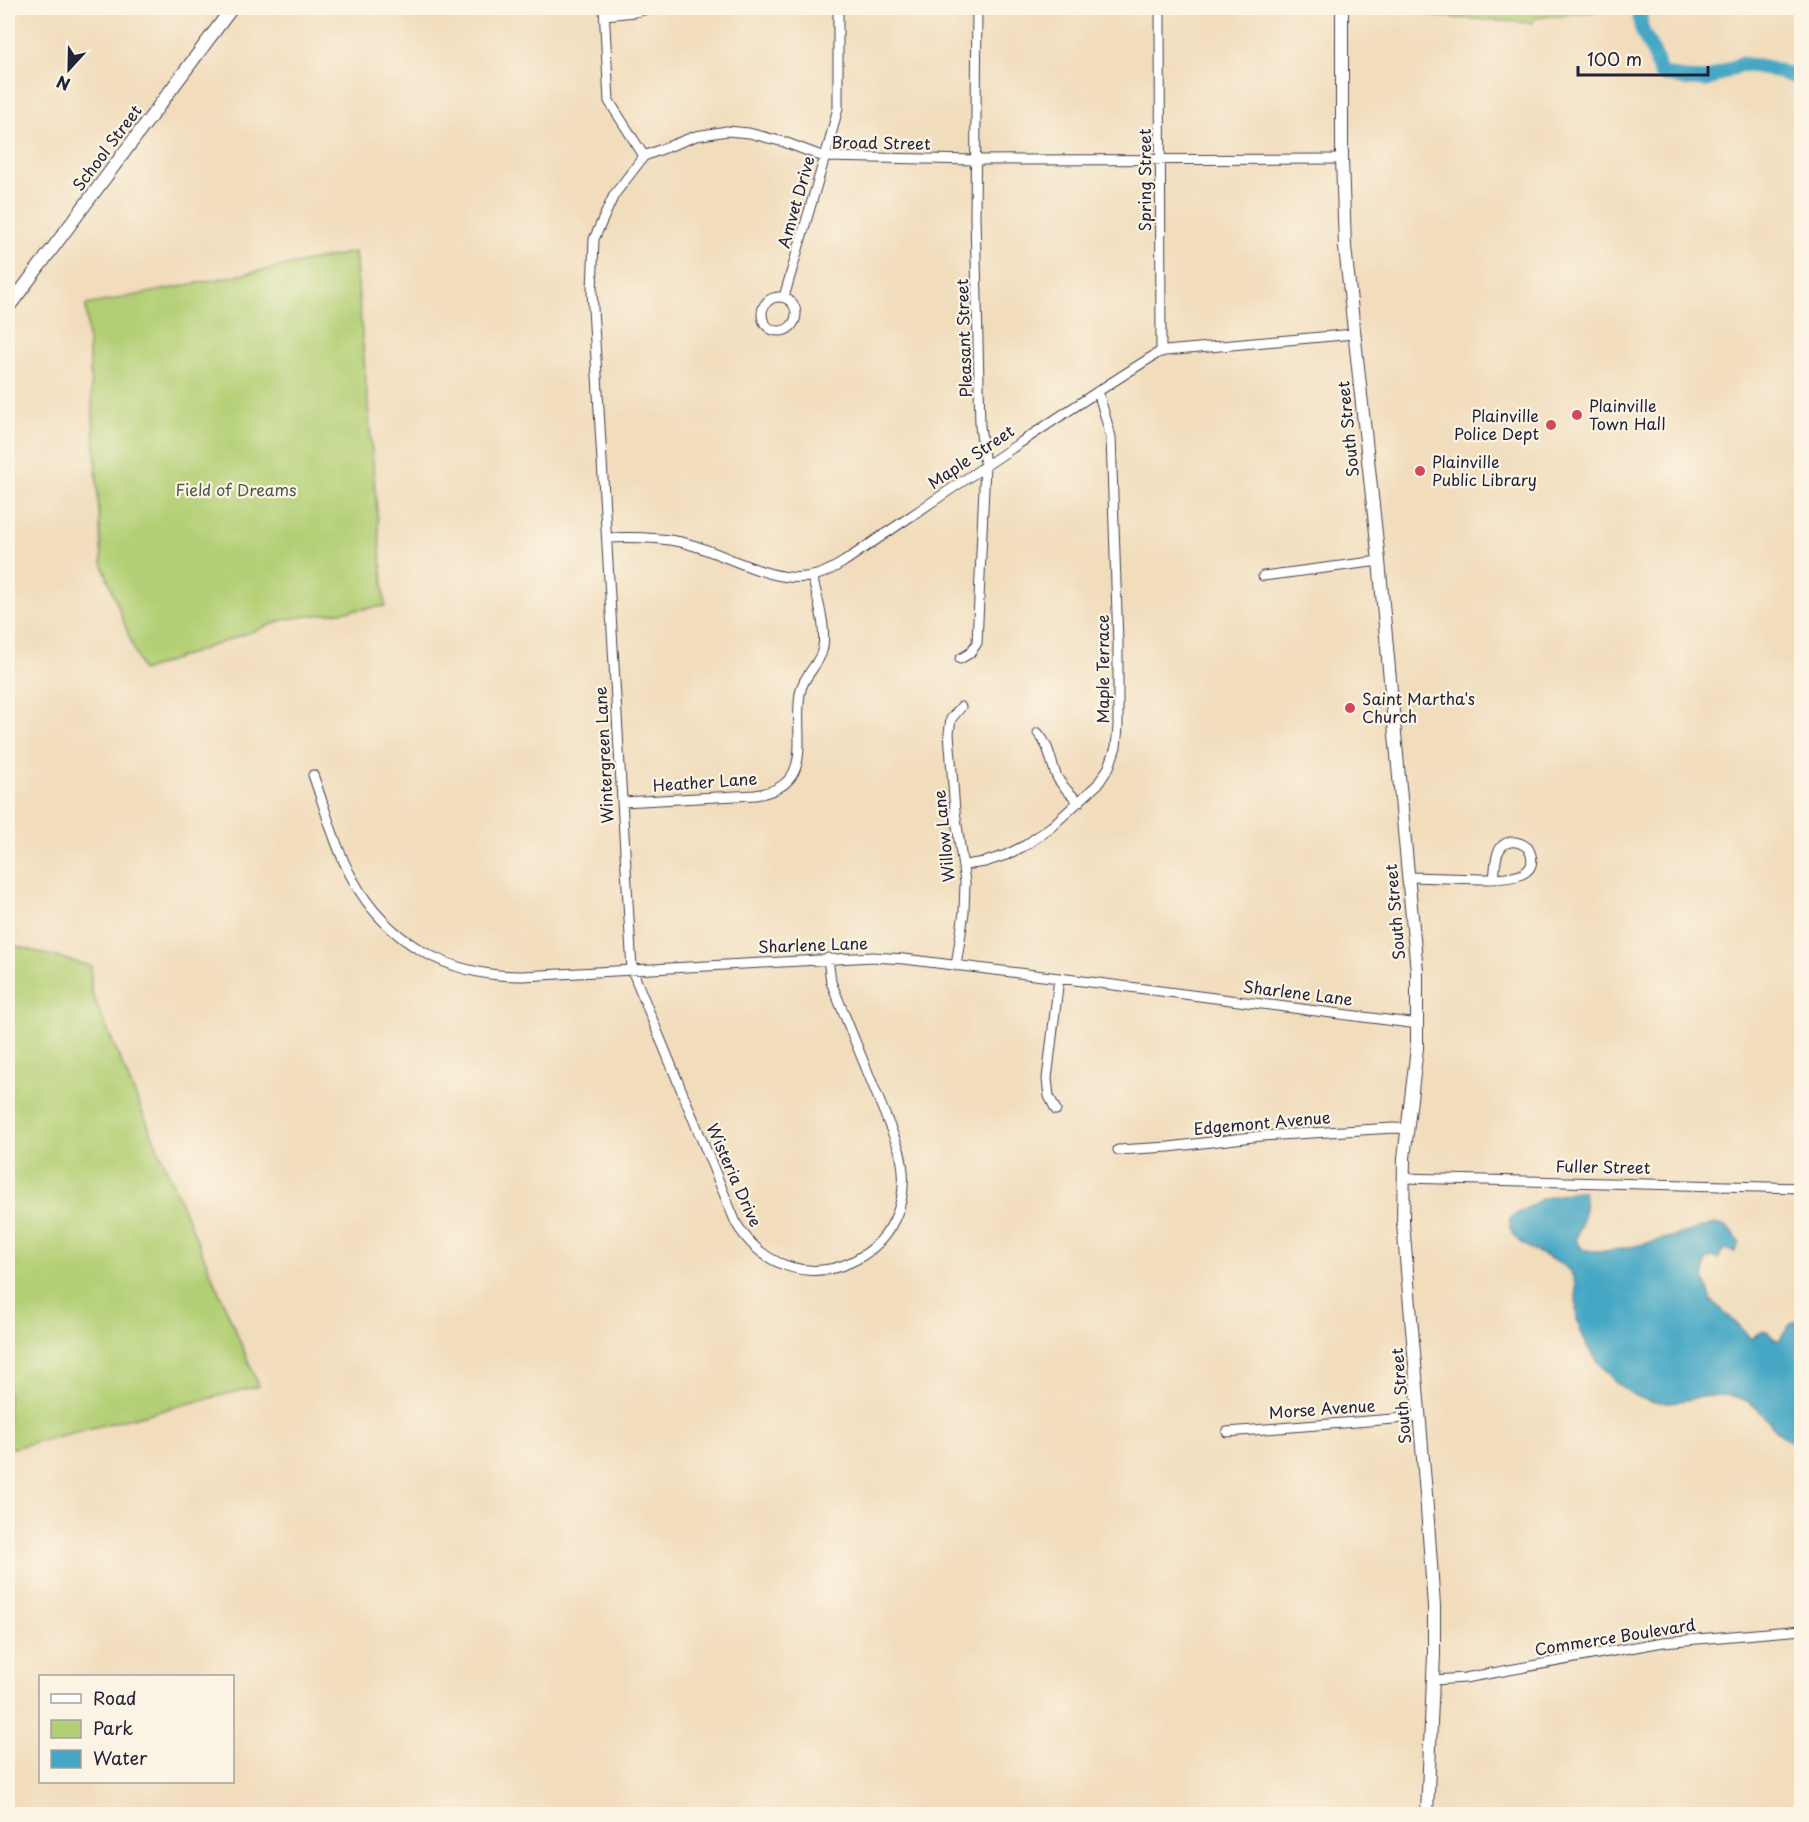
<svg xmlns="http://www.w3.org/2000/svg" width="1809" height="1822" viewBox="0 0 1809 1822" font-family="'Playpen Sans',sans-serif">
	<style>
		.green { fill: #b3cf75; stroke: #6a7858; stroke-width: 1.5 }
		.water { fill: #45a7c4; stroke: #346480; stroke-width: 1.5 }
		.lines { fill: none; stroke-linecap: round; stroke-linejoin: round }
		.river { stroke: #45a7c4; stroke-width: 15 }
		.street-casing { stroke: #413e4e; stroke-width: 11 }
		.secondary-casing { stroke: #413e4e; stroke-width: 14 }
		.street { stroke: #fff; stroke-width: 9 }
		.secondary { stroke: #fff; stroke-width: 12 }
		.poi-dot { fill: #d1495b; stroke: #fcf5e5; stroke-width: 2 }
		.labels { text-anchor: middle; stroke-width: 4.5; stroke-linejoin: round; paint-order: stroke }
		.street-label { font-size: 16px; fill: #22223b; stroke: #fcf5e5 }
		.poi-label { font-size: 16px; fill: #22223b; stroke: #fcf5e5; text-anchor: start }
		.park-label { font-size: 16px; fill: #4e564c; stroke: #fcf5e5 }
	</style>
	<rect width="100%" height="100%" fill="#fcf5e5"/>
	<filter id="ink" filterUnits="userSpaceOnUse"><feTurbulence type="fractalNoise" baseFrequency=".0167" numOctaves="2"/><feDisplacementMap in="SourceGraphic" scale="12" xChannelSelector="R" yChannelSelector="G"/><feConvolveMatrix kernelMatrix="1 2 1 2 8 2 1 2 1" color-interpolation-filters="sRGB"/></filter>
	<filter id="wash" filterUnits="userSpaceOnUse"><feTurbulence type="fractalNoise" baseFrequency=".008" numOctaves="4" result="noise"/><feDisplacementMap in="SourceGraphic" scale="24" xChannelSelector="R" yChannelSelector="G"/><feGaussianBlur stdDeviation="1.35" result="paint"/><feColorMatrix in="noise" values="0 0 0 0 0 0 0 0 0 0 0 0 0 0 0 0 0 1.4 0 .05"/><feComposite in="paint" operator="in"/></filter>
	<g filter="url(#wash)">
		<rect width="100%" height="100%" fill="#f1dcbb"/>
		<path class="green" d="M1431,8H1629L1534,18L1533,23L1432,16Z
			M355,252L385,606L287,619L142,671L102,563L86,305Z
			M8,944L91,966V991L259,1386L8,1449Z"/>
		<path class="water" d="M1576,1191H1583C1590,1206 1580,1225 1576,1239C1577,1242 1579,1246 1581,1247C1599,1262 1691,1231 1714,1224C1727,1226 1733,1231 1739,1243L1735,1252L1726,1249L1722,1252L1718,1259L1711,1257L1705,1261L1704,1277L1712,1301L1737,1323L1751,1339C1760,1331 1766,1327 1774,1339L1780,1340L1791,1323L1801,1320V1402L1794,1403L1792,1405L1793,1410L1801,1427V1443C1775,1444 1766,1404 1737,1397C1708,1390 1679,1407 1650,1401C1616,1393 1585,1351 1577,1319C1575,1306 1579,1285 1571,1273C1558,1254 1504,1250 1510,1218L1542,1199Z"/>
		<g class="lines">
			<path class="river" d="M1641,8C1637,28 1646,37 1654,54C1657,60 1658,67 1660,73L1685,79L1707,80L1741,64L1768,68L1802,79"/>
		</g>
	</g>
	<g filter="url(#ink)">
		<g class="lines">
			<g class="street-casing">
				<path id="street" d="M604,8L609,101L644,156
					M1160,8L1161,352
					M605,15L635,12L653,8
					M762 314a17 17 0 1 1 34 0a17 17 0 1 1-34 0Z
					M784,297L829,143L838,108V8
					M607,538C632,537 656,537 681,542C723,551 770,585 813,576C824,574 833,568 842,563C947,492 1051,420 1158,353L1165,351L1354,334
					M1263,576L1379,561
					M960,659L970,653L977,643L985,465L980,426L975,216L977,8
					M1038,733C1050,746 1050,761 1057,777C1062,787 1071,794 1079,802
					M313,775C325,808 335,847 352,878C387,943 450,977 523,976L873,957L904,959L1059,978L1418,1024
					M622,802L755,795C817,786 793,737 800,694C802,678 815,669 821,654C829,634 817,597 812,576
					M964,865L985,862L1006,855L1026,845L1052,826L1098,784L1109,767L1116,747L1118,727V643L1111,437L1098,391
					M1409,877L1482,879C1500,879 1545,880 1528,848C1523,844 1518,841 1510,842C1494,845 1496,866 1494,879
					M828,958L831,982L899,1149C929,1258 793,1318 736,1223L632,970L592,291L594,239L614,195L644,156L696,136L727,131L749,133L784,142L824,157L977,160L1342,159
					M956,966L964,912L965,882L955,811L949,733L951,719L961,707
					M1056,1110L1049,1096L1047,1079L1059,978
					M1118,1150L1169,1147L1261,1136L1394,1128L1408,1129
					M1403,1178L1802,1188
					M1227,1432L1419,1417
					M1433,1680L1465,1678L1663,1642L1802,1630"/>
			</g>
			<g class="secondary-casing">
				<path id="secondary" d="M1342,8V159L1345,247L1379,561L1417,971V1048L1404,1158L1403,1223L1426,1494L1434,1606V1655L1427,1814
					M8,308L232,8"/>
			</g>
			<use href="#street" class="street"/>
			<use href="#secondary" class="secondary"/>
		</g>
	</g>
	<g class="poi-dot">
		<circle cx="1577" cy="415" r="6"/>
		<circle cx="1551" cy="425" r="6"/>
		<circle cx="1420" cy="471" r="6"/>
		<circle cx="1350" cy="708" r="6"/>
	</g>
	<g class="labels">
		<g class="street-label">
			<text transform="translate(881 143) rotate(1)" y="6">Broad Street</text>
			<text transform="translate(107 148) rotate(-53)" y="6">School Street</text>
			<text transform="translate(1145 180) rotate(-90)" y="6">Spring Street</text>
			<text transform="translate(796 202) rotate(-74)" y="6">Amvet Drive</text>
			<text transform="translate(964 338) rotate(-92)" y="6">Pleasant Street</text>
			<text transform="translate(1348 429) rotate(-96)" y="6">South Street</text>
			<text transform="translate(971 457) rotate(-34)" y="6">Maple Street</text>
			<text transform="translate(1103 669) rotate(-90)" y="6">Maple Terrace</text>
			<text transform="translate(604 755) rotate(-93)" y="6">Wintergreen Lane</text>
			<text transform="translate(705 782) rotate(-4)" y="6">Heather Lane</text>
			<text transform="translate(944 836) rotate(-96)" y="6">Willow Lane</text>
			<text transform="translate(1395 912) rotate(-95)" y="6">South Street</text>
			<text transform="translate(813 945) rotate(-2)" y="6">Sharlene Lane</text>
			<text transform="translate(1298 993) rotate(7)" y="6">Sharlene Lane</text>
			<text transform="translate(1262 1123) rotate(-5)" y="6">Edgemont Avenue</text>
			<text transform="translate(1603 1167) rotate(1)" y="6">Fuller Street</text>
			<text transform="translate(734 1175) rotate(66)" y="6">Wisteria Drive</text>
			<text transform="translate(1401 1396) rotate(-95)" y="6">South Street</text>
			<text transform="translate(1322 1409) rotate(-4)" y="6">Morse Avenue</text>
			<text transform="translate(1615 1637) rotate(-9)" y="6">Commerce Boulevard</text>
		</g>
		<g class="poi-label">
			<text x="1589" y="412">Plainville<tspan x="1589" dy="18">Town Hall</tspan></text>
			<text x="1539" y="422" text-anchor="end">Plainville<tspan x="1539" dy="18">Police Dept</tspan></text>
			<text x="1432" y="468">Plainville<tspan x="1432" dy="18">Public Library</tspan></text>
			<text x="1362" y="705">Saint Martha's<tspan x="1362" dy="18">Church</tspan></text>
		</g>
		<g class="park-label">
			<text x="236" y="496">Field of Dreams</text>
		</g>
	</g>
	<rect width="1809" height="1822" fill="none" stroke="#fcf5e5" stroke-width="30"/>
	<rect x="39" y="1675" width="195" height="108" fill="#fcf5e5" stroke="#a5a1a1" stroke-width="1.5"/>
	<rect x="51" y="1694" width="30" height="9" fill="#ffffff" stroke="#a5a1a1" stroke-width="1.5"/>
	<text x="93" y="1705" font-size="18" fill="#22223b">Road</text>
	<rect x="51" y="1720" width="30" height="18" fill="#b3cf75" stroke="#a5a1a1" stroke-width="1.5"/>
	<text x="93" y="1735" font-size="18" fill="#22223b">Park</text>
	<rect x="51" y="1750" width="30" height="18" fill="#45a7c4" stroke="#a5a1a1" stroke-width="1.5"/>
	<text x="93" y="1765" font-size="18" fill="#22223b">Water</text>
	<g transform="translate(69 69) rotate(202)" stroke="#fcf5e5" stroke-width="4.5" paint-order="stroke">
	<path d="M0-4.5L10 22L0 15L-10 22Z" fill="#22223b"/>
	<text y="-9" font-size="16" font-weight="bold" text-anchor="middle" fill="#22223b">N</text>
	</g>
	<path d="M1578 66v9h130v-9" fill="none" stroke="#22223b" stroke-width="3"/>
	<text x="1587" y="66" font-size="18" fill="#22223b" stroke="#fcf5e5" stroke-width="4.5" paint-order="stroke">100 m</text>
</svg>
